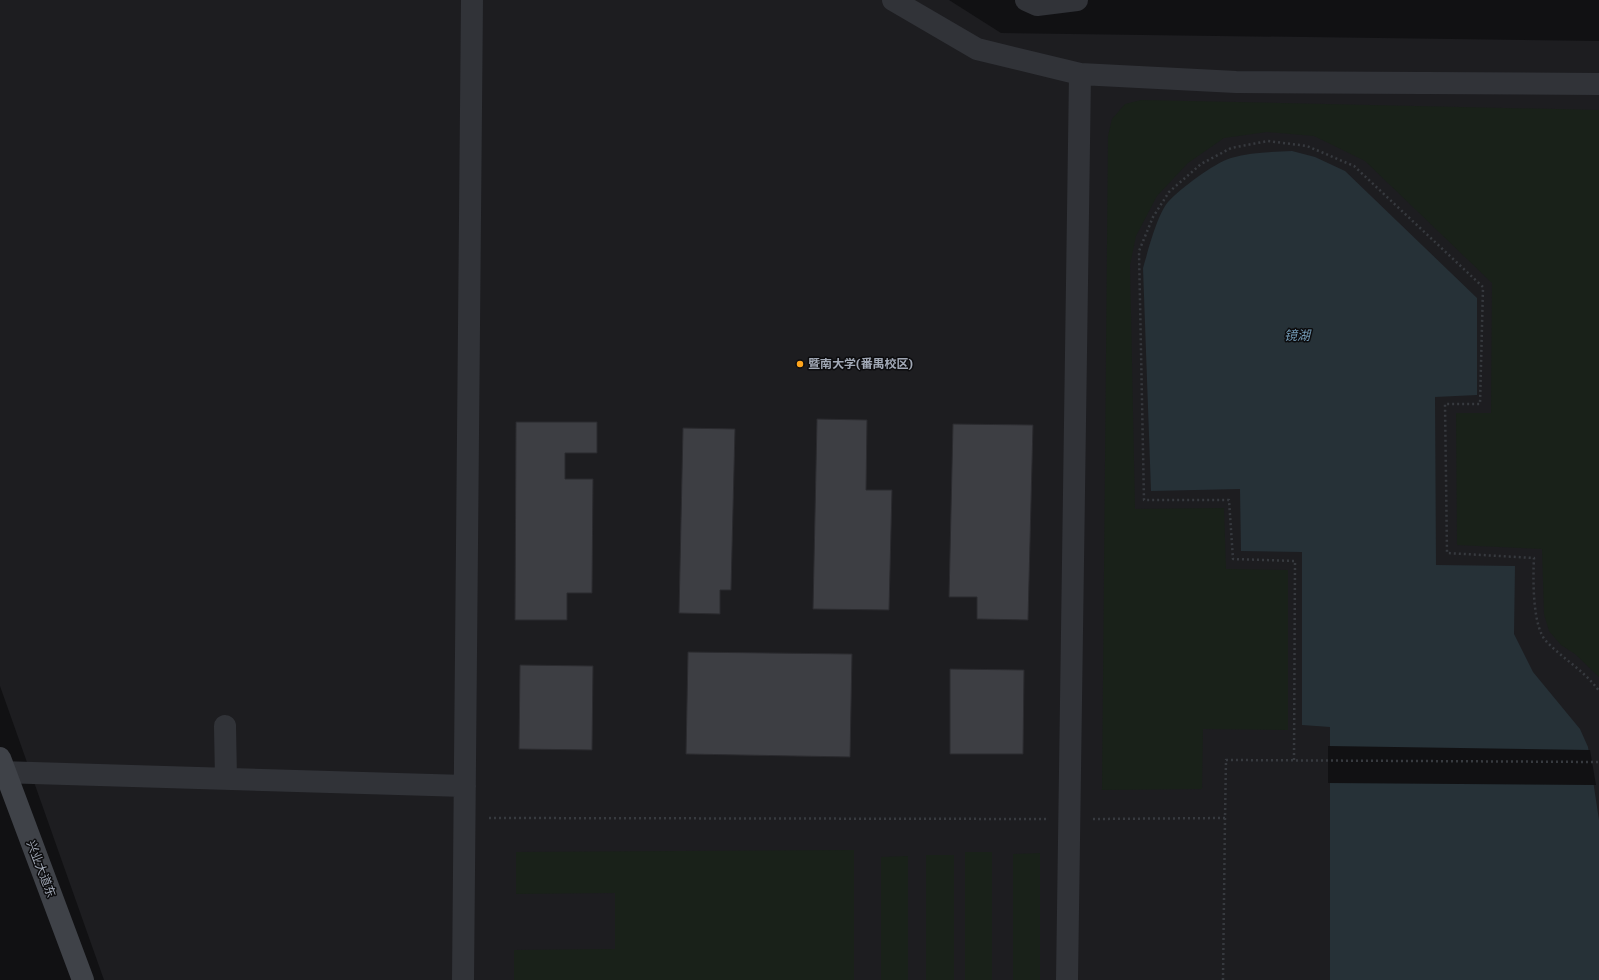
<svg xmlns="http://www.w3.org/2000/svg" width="1599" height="980" viewBox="0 0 1599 980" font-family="'Exo 2','Noto Sans SC',sans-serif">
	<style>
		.built { fill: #1d1d20 }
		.green { fill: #192119 }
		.water { fill: #263137 }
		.pier { fill: #111113 }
		.building { fill: #3d3e43; stroke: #2b2b2f }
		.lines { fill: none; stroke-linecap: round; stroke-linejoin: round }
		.path { stroke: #373a3f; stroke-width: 2.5; stroke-dasharray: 2 3; stroke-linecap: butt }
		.minor { stroke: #313338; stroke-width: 22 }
		.secondary { stroke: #3f4248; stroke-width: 22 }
		.poi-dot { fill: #ffa51c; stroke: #0c0c0e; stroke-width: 1.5 }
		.labels { text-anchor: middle; stroke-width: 3; stroke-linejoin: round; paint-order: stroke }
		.poi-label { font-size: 12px; font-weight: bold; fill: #a1a8b5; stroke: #0c0c0e; text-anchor: start }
		.street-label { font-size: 12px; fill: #a1a8b5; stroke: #0c0c0e }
		.water-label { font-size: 13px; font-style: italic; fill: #739ab4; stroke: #0c0c0e }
	</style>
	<rect width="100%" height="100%" fill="#111113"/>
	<path class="built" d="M0,0H949L1001,33L1599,41V980H104L0,686Z"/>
	<path class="green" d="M1141,100L1599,110V677L1575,654L1561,645L1549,631L1544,614L1542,549L1457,545L1456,413H1491L1492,283L1365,161L1314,136L1267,132L1224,138L1188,163L1157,196L1136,236L1130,265L1135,509L1224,508L1226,569L1288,570V730L1203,729L1202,789L1102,790L1108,136L1112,119L1125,104Z
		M854,850V980H514V950L615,949V893L516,894V852Z
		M965,852H992V980H965Z
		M1040,853V980H1013V854Z
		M926,855H954V980H926Z
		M908,856V980H881V857Z"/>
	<path class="water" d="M1292,151L1315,157L1345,171L1477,298V395L1435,397L1436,565L1515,566L1514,634L1533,672L1580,729L1588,747L1599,820V980H1330V727L1302,725V552L1241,551L1240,489L1151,491L1143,268C1148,251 1157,215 1168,202C1180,189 1214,163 1231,158C1251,152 1271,152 1292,151Z"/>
	<path class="pier" d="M1328,746L1590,750L1596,785L1328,783Z"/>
	<path class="building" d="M817,419L867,420L866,490H892L889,610L813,609Z
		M516,422H597V453H565V479H593L592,593H567V620H515Z
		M953,424L1033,425L1028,620L977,619V597H949Z
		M683,428L735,429L731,590H720V614L679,613Z
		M688,652L852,654L850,757L686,754Z
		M520,665L593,666L592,750L519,749Z
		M950,669L1024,670L1023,754H950Z"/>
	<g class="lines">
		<path class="path" d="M1294,760L1295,561L1233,559L1229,500H1144L1139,251L1153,217L1169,192L1201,164L1231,148L1268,141L1307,146L1354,166L1483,287L1480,404H1445L1447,553L1534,558C1533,578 1532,628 1547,642C1563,659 1585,671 1599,691
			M489,818L1046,819
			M1093,819L1225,818L1226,760L1599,762
			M1223,980L1225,818"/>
		<path class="minor" d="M893,0L977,49L1080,74L1236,82L1599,84
			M1026,0L1037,5L1077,0
			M225,726L226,779
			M0,772L465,786
			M463,980L472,0
			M1067,980L1080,74"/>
		<path class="secondary" d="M0,758L83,980"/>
	</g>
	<circle class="poi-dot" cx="800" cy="364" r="4"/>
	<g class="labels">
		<g class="poi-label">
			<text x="808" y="368">暨南大学(番禺校区)</text>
		</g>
		<g class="street-label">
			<text transform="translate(41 869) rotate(69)" y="4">兴业大道东</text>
		</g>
		<g class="water-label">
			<text x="1297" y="340">镜湖</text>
		</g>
	</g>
</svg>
